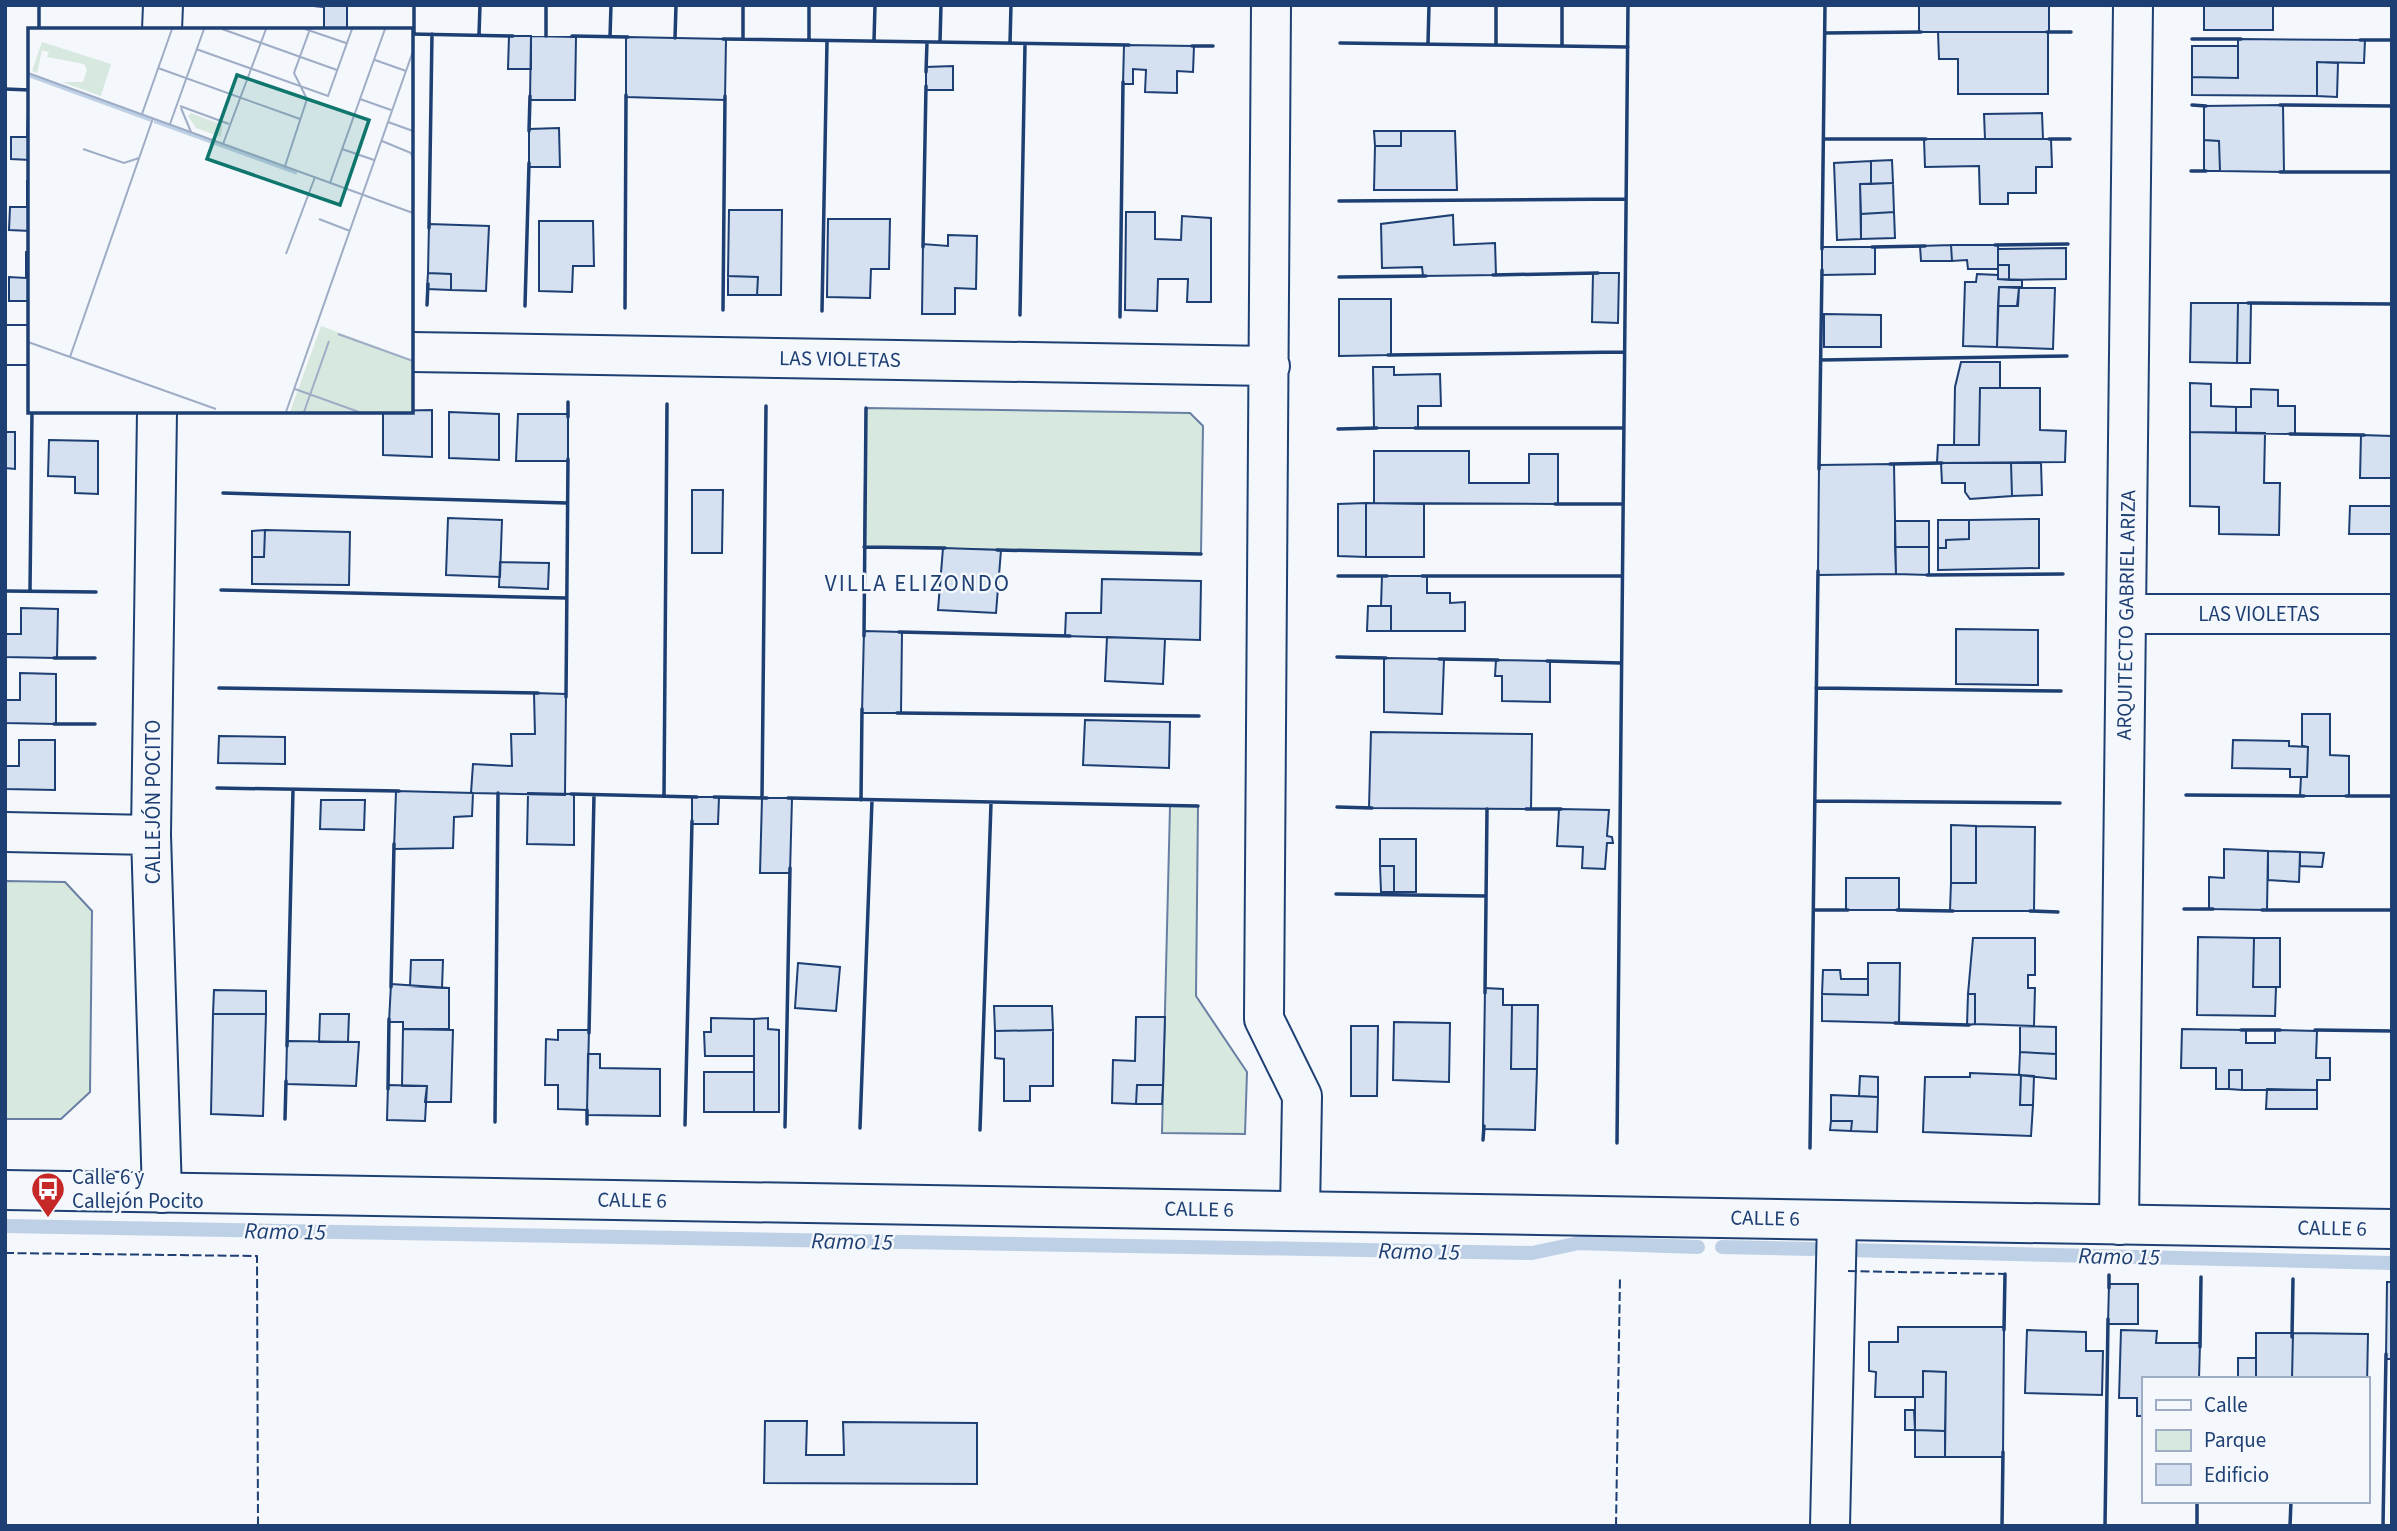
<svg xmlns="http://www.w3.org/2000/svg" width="2397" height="1531" viewBox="0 0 2397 1531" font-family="'Source Sans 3',sans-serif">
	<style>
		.green { fill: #d7e8df; stroke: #687fa3; stroke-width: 2 }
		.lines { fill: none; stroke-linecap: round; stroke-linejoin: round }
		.stream { stroke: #bed0e5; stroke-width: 14 }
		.building { fill: #d5e0f0; stroke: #1d3f73; stroke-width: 2 }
		.street-casing { stroke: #1d3f73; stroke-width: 42 }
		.secondary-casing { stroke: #1d3f73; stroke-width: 42 }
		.street { stroke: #f4f7fb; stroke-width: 38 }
		.secondary { stroke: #f4f7fb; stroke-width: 38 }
		.fence { stroke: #1d3f73; stroke-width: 2; stroke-dasharray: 9 3.5; stroke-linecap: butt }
		.wall { stroke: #1d3f73; stroke-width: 3.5 }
		.labels { text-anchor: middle; stroke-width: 5; stroke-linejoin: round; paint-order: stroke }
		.street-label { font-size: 21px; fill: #1d3f73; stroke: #f4f7fb }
		.poi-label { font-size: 21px; fill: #1d3f73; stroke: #f4f7fb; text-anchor: start }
		.neighbourhood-label { font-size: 23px; letter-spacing: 2px; fill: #1d3f73; stroke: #f4f7fb }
		.water-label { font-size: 23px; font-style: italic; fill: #1d3f73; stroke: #f4f7fb }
		.inset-river { fill: none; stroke: #bed0e5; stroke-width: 3.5 }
		.inset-road { fill: none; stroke: #9eadc5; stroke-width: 2 }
		.view { fill: #0f766e; fill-opacity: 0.15; stroke: #0f766e; stroke-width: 3.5 }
		.inset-edge { fill: none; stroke: #1d3f73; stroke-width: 3.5 }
	</style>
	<rect width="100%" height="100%" fill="#f4f7fb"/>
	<path class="green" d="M866,408L1190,413L1203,426L1201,554L864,547Z
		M1170,806H1198L1196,996L1247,1072L1245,1134L1162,1133Z
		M5,881L65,882L92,911L90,1092L61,1119H5Z"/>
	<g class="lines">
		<path class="stream" d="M5,1226L1532,1253L1579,1243L1698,1247
			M1722,1247L1812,1249
			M1847,1250L2392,1263"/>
	</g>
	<path class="building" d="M303,5H347V30H324V7Z
		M1919,5L2049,6V32H1919Z
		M2204,5H2273V30H2204Z
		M1938,32H2048V94H1958V59H1939Z
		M509,36H531V69H508Z
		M531,36L576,37L575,100H530Z
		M626,37L726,39L725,100L626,97Z
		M2238,39L2365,40L2364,63L2317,62V96L2192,95V77L2238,78Z
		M1124,45L1194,46L1193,72L1177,71V93L1145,92L1146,70L1133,69V84H1123Z
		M2192,46H2238V78L2192,77Z
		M2317,62L2338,63L2337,97L2317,96Z
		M953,66V90H926V67Z
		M2283,105L2284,172L2220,171L2219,141L2204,140V106Z
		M28,111L30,160L11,159V137H27Z
		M2042,113L2043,139H1985L1984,114Z
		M559,128L560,167H529V129Z
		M1374,131H1401V146H1375Z
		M1401,131H1455L1457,190H1374L1375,146H1401Z
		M1924,139H2051L2052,167H2036V193H2008V204H1980L1979,166L1925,167Z
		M2204,140L2219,141L2220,171H2204Z
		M1892,160L1893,183L1871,184V161Z
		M1871,161V184H1860L1861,239L1837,240L1834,163Z
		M27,181H30V231L9,230L10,207H27Z
		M1893,183L1894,212L1861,214L1860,184Z
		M729,210H782L781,295H757L758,277L728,276Z
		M1126,212H1155V239L1181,240L1182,216L1211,218V302H1187L1188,279H1158L1157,311L1125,310Z
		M1894,212L1895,238L1861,239V214Z
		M1453,215L1454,245L1495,243L1496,275L1423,276L1422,267L1382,268L1381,224Z
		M828,219H890L889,269H871L870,298L827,297Z
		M539,221H593L594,266H573L572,292L539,291Z
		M429,224L489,226L486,291L451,290V274L428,273Z
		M948,235L977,236L976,289L955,288V314H922L923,244L948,246Z
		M1951,245H1998V269H1968L1967,260L1952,261Z
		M1951,245L1952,261H1921L1920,246Z
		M1822,247H1875V274L1822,275Z
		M2066,248V279L2009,280V265H1998V249Z
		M26,252H30V301H9V277L26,278Z
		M1998,265H2009V280L1998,279Z
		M428,273L451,274V290L427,289Z
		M1593,273H1619L1618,323L1592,322Z
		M1977,274L1998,275V279L2022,280V287H1999L1997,347L1963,346L1965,282H1976Z
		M728,276L758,277L757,295H728Z
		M1999,287L2019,288L2017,306H1998Z
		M2019,288H2055L2053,349L1997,347L1998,306H2018Z
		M1339,299H1391V355L1339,356Z
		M2191,303H2238L2237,363L2190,362Z
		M2238,303H2251L2250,363H2237Z
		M1824,314L1881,315V347H1824Z
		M1961,362H2000V388H1980L1979,445H1954L1955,387Z
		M1373,367H1394V375L1440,374L1441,406H1418V428H1374Z
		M2190,383L2211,384V406L2236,407V433L2190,432Z
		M1980,388H2040V430L2066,431L2065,462L1937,463L1938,445H1979Z
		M2251,389L2278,390V406H2295V434L2236,433V407H2251Z
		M432,410V457L383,455V411Z
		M449,412L499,414V460L449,458Z
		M518,414H568V461H516Z
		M5,432H15V469L5,468Z
		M2190,432L2265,433L2264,483H2280L2279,535L2219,534V507L2190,506Z
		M2361,435L2392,436V478H2360Z
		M49,440L98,441V494L75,493V477L48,476Z
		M1374,451H1469V483H1529V454H1558V504L1374,503Z
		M1941,463H2011L2012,496L1970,499L1965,492V483H1942Z
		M2011,463H2041L2042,495L2012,496Z
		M1894,464L1896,574L1818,575L1819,465Z
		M692,490H723L722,553H692Z
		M1366,503V557L1338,556V504Z
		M1366,503L1424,504V557H1366Z
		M2350,506H2392V561L2391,534H2349Z
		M448,518L502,520L500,577L446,575Z
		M2039,519V568L1938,570V548H1946V540L1969,539V520Z
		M1938,520H1969V539L1946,540V548H1938Z
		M1895,521H1929V547H1895Z
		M265,530L264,557H252V531Z
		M265,530L350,532L349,585L252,584V557H264Z
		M1895,547H1929V575L1896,574Z
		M943,548L1001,550L996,613L938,610Z
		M500,562L549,563L548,589L499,587Z
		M1382,576H1427V593H1450V603L1465,602V631H1391V606H1381Z
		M1102,579L1201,581L1200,640L1065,636L1066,613H1101Z
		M1368,606H1391V631H1367Z
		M21,608L58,609L57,658L5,657V634H21Z
		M1956,629L2038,630V685L1956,684Z
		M864,631L902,632L901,713H862Z
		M1107,637L1165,639L1163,684L1105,681Z
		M1384,658L1444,659L1442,714L1384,712Z
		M1496,660L1550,661V702L1502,701V676H1495Z
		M20,673L56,674V724L5,723V700H20Z
		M534,693L566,694L565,795L471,793L473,764L512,766L511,734H535Z
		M2302,714H2330V755L2349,756V796H2300L2301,777H2307L2308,747L2302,746Z
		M1085,720L1170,722L1169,768L1083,765Z
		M1371,732L1532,734L1531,809L1369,808Z
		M219,736L285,737V764L218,763Z
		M19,740H55V790L5,789V766H19Z
		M2233,740L2289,741V746L2308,747L2307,777H2290V769L2232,768Z
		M396,791L473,793L472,816L454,817L453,848L394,849Z
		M528,793L574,794V845L527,844Z
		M692,797H719L718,824H692Z
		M762,798H792L790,873H760Z
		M321,800H365L364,830L320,829Z
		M1559,809L1609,810L1607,836L1612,837L1613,843H1607L1605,869L1582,868L1583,847L1557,846Z
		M1951,825L1976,826V883H1951Z
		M1976,826L2035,827L2034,911H1950L1951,883H1976Z
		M1380,839H1416V892H1394V866H1380Z
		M2224,849L2268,851L2267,910L2209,909V877L2224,878Z
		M2268,851L2300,852L2299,882L2268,880Z
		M2300,852L2324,853L2322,867L2300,866Z
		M1380,866H1394V892H1381Z
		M1846,878H1899V910H1846Z
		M2198,937L2254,938L2253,987H2276L2275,1016L2197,1015Z
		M1973,938H2035V975H2028V988H2035L2034,1026L1975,1024V994H1968Z
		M2254,938H2280V987H2253Z
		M411,960H443L442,988L410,986Z
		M798,963L840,967L836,1011L795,1008Z
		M1868,963H1900L1899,1023L1822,1021V994L1868,995Z
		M1823,970H1840L1841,979H1868V995L1822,994Z
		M391,984L449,988V1029H403V1022H389Z
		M1485,988L1503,989V1005H1512L1511,1069H1537L1535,1130L1483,1129Z
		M214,990L266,991V1014H213Z
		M1968,994H1975V1024L1967,1025Z
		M1512,1005H1538L1537,1069H1511Z
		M994,1006H1052L1053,1030L995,1031Z
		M213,1014H266L263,1116L211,1114Z
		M320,1014H349L348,1042H319Z
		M1136,1017H1165L1163,1085H1137L1136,1104L1112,1103L1113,1060L1135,1061Z
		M711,1018L754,1019V1056H705L704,1032H711Z
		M768,1018V1029L779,1030V1112H754V1019Z
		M1394,1022L1450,1023L1449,1082L1393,1080Z
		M1351,1026H1378L1377,1096H1351Z
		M2020,1026L2056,1027V1054L2020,1052Z
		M403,1029L453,1030L451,1102H425L427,1086H402Z
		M2182,1029L2246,1030V1043H2275V1030L2317,1031L2316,1058H2330V1080H2317V1090H2242V1070H2229V1089H2216V1068H2181Z
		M558,1030H589L587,1110L558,1109V1085H545L546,1039L558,1040Z
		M1053,1030V1086H1030V1101H1004V1059L995,1058V1031Z
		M287,1041L359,1042L356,1086L286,1084Z
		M2020,1052L2056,1054V1079L2019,1075Z
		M588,1054H600V1068L660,1069V1116L587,1115Z
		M2229,1070H2242V1090L2229,1089Z
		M704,1072H754V1112H704Z
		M1970,1073L2021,1075L2020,1105H2033L2031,1136L1923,1132L1925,1077H1970Z
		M2021,1075L2034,1076L2033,1105H2020Z
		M1860,1076L1878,1077V1097L1859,1096Z
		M388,1085L427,1086L425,1121L387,1120Z
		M1137,1085H1163L1162,1104H1136Z
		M2267,1089L2317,1090V1109H2266Z
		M1831,1095L1878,1097L1877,1132L1851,1131L1852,1121H1831Z
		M1831,1121H1852L1851,1131L1830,1130Z
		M2387,1282H2392V1359H2386Z
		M2109,1284H2138V1324H2108Z
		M1898,1327H2004L2003,1457H1945L1946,1372L1923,1371V1397H1875L1876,1372L1869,1371V1342H1898Z
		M2027,1330L2086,1332V1351H2103L2102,1395L2025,1393Z
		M2121,1330L2157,1331L2156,1343H2200L2199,1379H2143V1416H2137V1398H2119Z
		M2256,1333H2293L2292,1379H2256Z
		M2293,1333L2368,1334L2367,1386V1379H2292Z
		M2238,1358H2256V1379H2238Z
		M1923,1371L1946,1372L1945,1431L1915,1430V1397H1923Z
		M1905,1410H1914L1915,1430H1905Z
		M765,1421H807L806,1455H844L843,1422L977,1423V1484L764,1483Z
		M1915,1430L1945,1431V1457H1915Z"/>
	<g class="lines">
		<g class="street-casing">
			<path id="street" d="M1271,5L1264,1019L1302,1096L1300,1211
				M162,30L163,5
				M5,345H30
				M411,352L1270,366
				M157,411L151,835L162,1193
				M2126,614H2392
				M5,832L151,835
				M2119,1225L2133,5
				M1830,1526L1837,1220"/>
		</g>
		<g class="secondary-casing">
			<path id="secondary" d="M5,1190L2392,1229"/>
		</g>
		<use href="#street" class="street"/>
		<use href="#secondary" class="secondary"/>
		<path class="fence" d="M5,1253L257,1256L258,1526
			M1848,1271L2005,1274
			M1616,1526L1620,1277"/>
		<path class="wall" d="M1496,5V45
			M39,30V5
			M2047,32H2071
			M1825,33L1921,32
			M411,34L513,36
			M414,34V5
			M479,35L480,5
			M546,36V5
			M572,36L628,37
			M610,37L611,5
			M675,38L676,5
			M723,39L1129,45
			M743,39V5
			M2192,39H2241
			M809,40V5
			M2360,40H2392
			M874,41L875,5
			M940,42L941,5
			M1010,43L1011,5
			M1340,43L1628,47
			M1428,44L1429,5
			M1192,46H1213
			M1562,46V5
			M926,72L927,42
			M5,89L30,90
			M2192,105L2206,106
			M2280,105L2392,106
			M529,131L530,96
			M1824,139H1926
			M2049,139H2070
			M2191,171H2206
			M2280,172H2392
			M1339,201L1626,199
			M429,228L432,34
			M1995,245L2068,244
			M923,247L926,86
			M1872,247L1925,246
			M1822,249L1825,5
			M1493,275L1598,273
			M1339,277L1426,276
			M2248,303L2392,304
			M427,305L428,284
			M525,306L529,163
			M625,308L626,95
			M723,310L725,96
			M822,311L827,41
			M1020,315L1025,44
			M1120,317L1123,82
			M1388,355L1624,352
			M1821,360L2067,356
			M568,402V417
			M1415,428H1623
			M1338,429L1377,428
			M2290,434L2364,435
			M1890,464L1942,463
			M1819,469L1822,270
			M223,493L567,503
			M1555,504H1623
			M864,547L945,548
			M997,550L1201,554
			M1927,575L2063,574
			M1338,576H1387
			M1422,576H1622
			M221,590L566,598
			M5,591L96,592
			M30,591L32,411
			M899,632L1070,636
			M864,636L866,408
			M1337,657L1386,658
			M54,658H95
			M1439,659L1498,660
			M1547,661L1621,663
			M219,688L538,693
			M1816,688L2061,691
			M566,697L568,459
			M897,713L1199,716
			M54,724H95
			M217,788L399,791
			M571,794L697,797
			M2186,795L2304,796
			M664,796L667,404
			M2346,796H2392
			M714,797L767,798
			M762,798L766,406
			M788,798L1198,806
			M861,800L862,709
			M1815,801L2060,803
			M1337,807L1372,808
			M1526,809H1561
			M1336,894L1486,896
			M2184,909H2213
			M1814,910H1848
			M1897,910L1953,911
			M2262,910H2392
			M2030,911L2058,912
			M391,987L394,844
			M1485,993L1487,809
			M1895,1023L1969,1025
			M2241,1030H2280
			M2315,1030L2392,1031
			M589,1033L594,795
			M287,1046L293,790
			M388,1089L389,1019
			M587,1110V1124
			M285,1119L286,1081
			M495,1122L498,793
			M685,1125L692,821
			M785,1127L790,868
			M860,1128L872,800
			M980,1130L991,803
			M1483,1140L1484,1126
			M1617,1143L1628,5
			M1810,1148L1818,571
			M2109,1288V1275
			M2004,1330L2005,1274
			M2292,1337L2293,1279
			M2200,1347L2201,1277
			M2002,1526L2003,1452
			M2105,1526L2108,1319
			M2197,1526V1501
			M2290,1526L2291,1501
			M2383,1526L2386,1354"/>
	</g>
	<defs>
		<g id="bus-pin" transform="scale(1.75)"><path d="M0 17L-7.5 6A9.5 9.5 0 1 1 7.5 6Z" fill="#c62828" stroke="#f4f7fb"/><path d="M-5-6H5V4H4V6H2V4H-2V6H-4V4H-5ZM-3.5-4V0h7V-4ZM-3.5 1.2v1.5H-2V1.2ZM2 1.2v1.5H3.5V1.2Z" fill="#fff"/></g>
	</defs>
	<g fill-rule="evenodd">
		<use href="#bus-pin" x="48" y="1189"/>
	</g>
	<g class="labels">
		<g class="street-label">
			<text transform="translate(840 359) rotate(1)" y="7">LAS VIOLETAS</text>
			<text x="2259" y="621">LAS VIOLETAS</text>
			<text transform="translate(2126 615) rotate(-89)" y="7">ARQUITECTO GABRIEL ARIZA</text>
			<text transform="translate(153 802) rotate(-90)" y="7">CALLEJÓN POCITO</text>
			<text transform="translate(632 1200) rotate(1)" y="7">CALLE 6</text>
			<text transform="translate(1199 1209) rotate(1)" y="7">CALLE 6</text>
			<text transform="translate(1765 1218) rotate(1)" y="7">CALLE 6</text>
			<text transform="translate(2332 1228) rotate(1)" y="7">CALLE 6</text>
		</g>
		<g class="poi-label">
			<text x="72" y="1184">Calle 6 y<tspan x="72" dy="24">Callejón Pocito</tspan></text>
		</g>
		<g class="neighbourhood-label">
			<text x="918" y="591">VILLA ELIZONDO</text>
		</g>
		<g class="water-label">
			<text transform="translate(285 1231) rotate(1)" y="8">Ramo 15</text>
			<text transform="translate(852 1241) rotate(1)" y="8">Ramo 15</text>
			<text transform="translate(1419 1251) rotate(1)" y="8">Ramo 15</text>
			<text transform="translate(2119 1256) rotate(1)" y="8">Ramo 15</text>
		</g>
	</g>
	<g transform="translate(28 28)">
		<rect width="385" height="385" fill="#f4f7fb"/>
		<path d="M14,14L83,36L73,68L34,54H55L59,42L56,36L19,29L21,24L14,22L9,45L4,43ZM163,85L195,97L193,109L168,100L160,88ZM293,298L385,332V384H262Z" fill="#d7e8df"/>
		<path class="inset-river" d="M0,47L123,92M126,93L269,145"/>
		<path class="inset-road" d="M194,1L309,42M277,1L318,15M168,21L300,68L324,1M347,32L378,43M130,40L272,91M0,45L385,185M332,71L363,82M152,78L201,96M153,80L163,104M114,86L144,1M360,94L385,103M142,96L176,1M354,113L383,125L385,132M195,116L238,1M55,121L96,135L111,130M314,121L346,132M257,138L279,71L266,45L282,1M302,155L357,1M291,191L322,203M258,226L287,149M310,306L385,333M0,314L188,381M42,329L125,90M267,361L331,384M258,384L385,23M276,384L301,313"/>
		<path class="view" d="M209,47L341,92L312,177L179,131Z"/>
		<rect width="385" height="385" class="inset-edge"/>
	</g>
	<rect width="2397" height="1531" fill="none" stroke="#1d3f73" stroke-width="14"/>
	<rect x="2142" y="1377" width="228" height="126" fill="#f4f7fb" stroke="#9eadc5" stroke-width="2"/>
	<rect x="2156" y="1400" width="35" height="10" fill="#f4f7fb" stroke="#9eadc5" stroke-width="2"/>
	<text x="2204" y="1412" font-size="21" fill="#1d3f73">Calle</text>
	<rect x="2156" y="1430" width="35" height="21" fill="#d7e8df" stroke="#9eadc5" stroke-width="2"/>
	<text x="2204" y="1447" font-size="21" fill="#1d3f73">Parque</text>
	<rect x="2156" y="1464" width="35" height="21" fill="#d5e0f0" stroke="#9eadc5" stroke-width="2"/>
	<text x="2204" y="1482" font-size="21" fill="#1d3f73">Edificio</text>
</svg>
